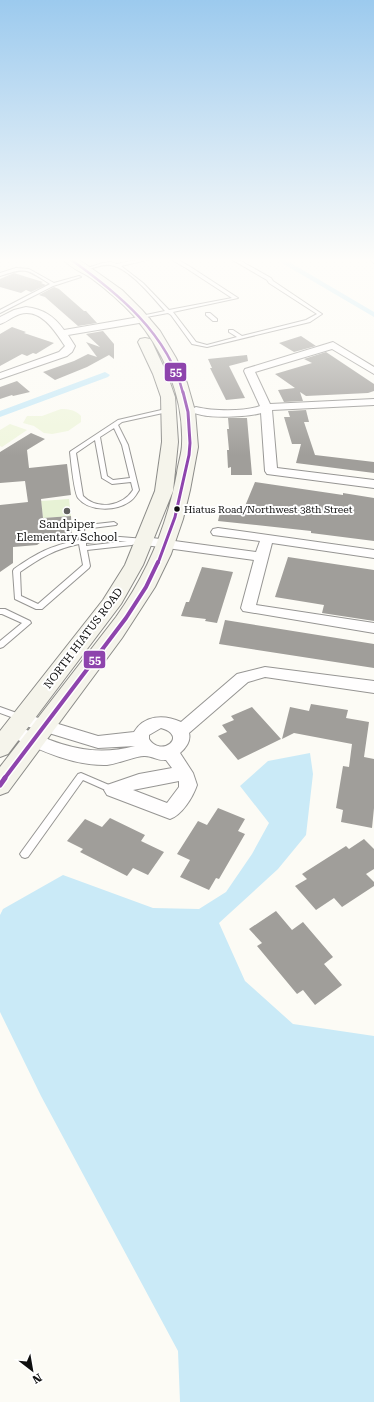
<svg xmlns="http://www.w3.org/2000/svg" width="374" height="1402" viewBox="0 0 374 1402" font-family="'Roboto Serif',serif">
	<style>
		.green { fill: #e7f2d5 }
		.pitch { fill: #f0f6de }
		.water { fill: #caeaf7 }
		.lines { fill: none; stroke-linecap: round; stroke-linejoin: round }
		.canal { fill: #caeaf7; fill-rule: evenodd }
		.building { fill: #a09e9a }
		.lane-casing { stroke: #969593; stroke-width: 2 }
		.street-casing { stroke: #969593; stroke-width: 2 }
		.secondary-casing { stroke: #8c8c89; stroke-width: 2 }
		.lane { fill: #fffefe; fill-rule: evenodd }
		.street { fill: #fffefe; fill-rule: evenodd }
		.secondary { fill: #f5f4eb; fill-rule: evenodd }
		.bus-1-far3-casing { stroke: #fff; stroke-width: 4.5 }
		.bus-1-far2-casing { stroke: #fff; stroke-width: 5.5 }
		.bus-1-far1-casing { stroke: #fff; stroke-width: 7 }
		.bus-1-casing { stroke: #fff; stroke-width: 8 }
		.bus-1-far3 { stroke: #8e44ad; stroke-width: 2.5 }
		.bus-1-far2 { stroke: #8e44ad; stroke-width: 3 }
		.bus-1-far1 { stroke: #8e44ad; stroke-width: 4 }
		.bus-1 { stroke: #8e44ad; stroke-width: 5 }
		.bus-dot { fill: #0f0f0f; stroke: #fff; stroke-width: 1.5 }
		.poi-dot { fill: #626260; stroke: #fff; stroke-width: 1.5 }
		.labels { text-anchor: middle; stroke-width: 4; stroke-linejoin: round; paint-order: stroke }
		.far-bus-label { font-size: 10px; fill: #0f0f0f; stroke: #fff; text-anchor: start }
		.far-poi-label { font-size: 11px; fill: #0f0f0f; stroke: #fff }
		.far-street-label { font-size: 11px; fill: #0f0f0f; stroke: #fff }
		.line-badge { stroke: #fff; stroke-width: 1.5 }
		.badge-label { font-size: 11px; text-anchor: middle; font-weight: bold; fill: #fff }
	</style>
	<rect width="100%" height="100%" fill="#fcfbf5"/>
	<path class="green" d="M69,499L71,516L43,518L41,501Z"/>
	<path class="pitch" d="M61,409C69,409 76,410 81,416V422L68,431L52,434L44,433L34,426L23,423L27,416H42Z
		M10,424L27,430L2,447L0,446V430Z"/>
	<path class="water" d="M310,753L313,774L306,835L278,869L219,923L245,981L293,1024L374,1036V1402H180L178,1351L41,1096L0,1012V915L3,909L63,875L153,908L199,909L226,892L252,854L269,823L240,786L268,761Z"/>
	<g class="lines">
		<path class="canal" d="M275,259H284L374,312V317Z
			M105,372L110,375L108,377L0,417V411Z"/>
	</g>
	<path class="building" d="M14,273L43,282L41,283L46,285L31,292L26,290L21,293L0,287V279Z
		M54,287L59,289L84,311H86L97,323L78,326L45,297L39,295Z
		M12,327L26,332L24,333L54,343L36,354L33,353L27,356L22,354L0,366V334Z
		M103,331L114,344V359L109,355L87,367L55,380L43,372L74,361L88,354L97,357L86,342L100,347L86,334Z
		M301,336L316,346L294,352L279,343Z
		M326,352L374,384V391L368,393L306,396L300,392L303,401L284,402L278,390L295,388L275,374L312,363L304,359Z
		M247,355L248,361L229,366L245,398L226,400L210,368H212L208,359Z
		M17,381L30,392L13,396L12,395L0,399V387Z
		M306,410L309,422H304L315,455L374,462V473L296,463L301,444H292L284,417H290L288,411Z
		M228,418H247L252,475H231V467L228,468L227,450H229L227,429H229Z
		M31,433L45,439L27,450L29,468L67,464L71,495L41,499L43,518L71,516L72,537L44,540L37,545L13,547V563L0,572V505L28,502L25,481L0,483V452Z
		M255,482L343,495V493L374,498V541L311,533V531L218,521L221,508L243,511Z
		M288,557L374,570V621L322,613L324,605L275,597Z
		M202,567L233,572L217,623L205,621L206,619L181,616L186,602H189Z
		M225,620L374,644V668L219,644Z
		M311,704L348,710L346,718L369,722L364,757L374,759V808L372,828L341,822L343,810L336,808L343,766L349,767L352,744L294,733L282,739L290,707L309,711Z
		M252,707L281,739L238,760L218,736L227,732L222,725L234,720L231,716Z
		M218,808L245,819L238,831L245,834L219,879L216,878L209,890L180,877L190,860L177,854L198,821L207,825Z
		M110,818L145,835L141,841L164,852L148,875L133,868L127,876L80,852L83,849L67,841L85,819L102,827Z
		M364,839L374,849V869L366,874L374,882V886L342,907L334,898L316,910L295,886L307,879L302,874L346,846L349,849Z
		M276,911L292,930L303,922L333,957L324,964L342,985L315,1005L303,990L297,994L257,946L262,943L249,929Z"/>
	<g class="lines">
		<g class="lane-casing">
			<path id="lane" d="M141,259H151L121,266L143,283L169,310L232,298L186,268L170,259H177L189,266L238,298L173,312L196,342L207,345L237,337L229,332V330H233L242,336L306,320L317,314L269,283L267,280L231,259H237L271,278L273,281L322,314L310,322L207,347L192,344L171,315L168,313L141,318V316L165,311C153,298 129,267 110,265C102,264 94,268 86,270L84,269L103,263L110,262L117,264Z
				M16,268L29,269L54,283L79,276L81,277L53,286L0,313V310L50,284C26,269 27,267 0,276V273Z
				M206,313H210L217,319V321H213L206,315Z
				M170,408L172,409V411L122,422L118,425L128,445L139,490C136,495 134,499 129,502C116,511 89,512 78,498C74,492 71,461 70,452L71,451L118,420ZM114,428L122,445L130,478L113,480L107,476L100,437ZM95,440L102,478L112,484L131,482L133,490C122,507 97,510 83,496L76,453Z
				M114,522L117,524L116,525L84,529L85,539L120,537L145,539L148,541L145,543L135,542L134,544L132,545L87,550L90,566L89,568L42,609H36L15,599L13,571L14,569C37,553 50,546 79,540L77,527L78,526ZM107,541H127L86,546V543ZM79,544L83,565L38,604L21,596L20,572C40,558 55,549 79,544Z
				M0,609H5L30,621L31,623L3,647L0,648V641L22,623L2,614H0Z
				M0,707L25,716L26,718L25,720L22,721L0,713Z
				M81,773L116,788L117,790L116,792L113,794L110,792L83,780L28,857L25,858L22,857L20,854L22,851L78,774Z"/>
		</g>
		<g class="street-casing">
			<path id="street" d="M369,259H374V263Z
				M26,307C43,309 54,316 64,330L145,316L150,319L145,322L68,335L75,346L72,352L67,356L0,379V373L59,352L65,346C55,331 41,308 20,314C13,316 7,322 0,324V317L14,310Z
				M333,342L374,367V374L332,349L255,372L270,404L374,399V405L272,410L277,468L374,480V488L267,474L265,471L261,413C249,417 198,420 190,410L196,407C213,411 243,412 260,406L244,371L245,369Z
				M218,528L374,550V558L272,543L256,605L374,623V633L243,611L241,608L254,560L145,545L140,544L138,541L140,538L145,537L256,552L260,541L213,535L211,532L213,529Z
				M265,667L374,681V693L265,677L248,682L189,733C191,741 186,748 180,753L193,773L197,785C193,797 182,815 170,819L107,795L104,790L107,785L139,774L172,768L166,760C157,761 153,756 145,756C138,755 117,764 107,765C72,766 38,749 7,735L5,731L7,727L13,725C26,729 38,735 50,740C79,751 105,754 135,746L98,748L16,723L14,719L16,715L22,713L98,736L134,732C144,715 164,714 181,722L237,674ZM161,728C189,736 161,758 149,739V735ZM179,781V787L167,803L133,790Z"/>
		</g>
		<g class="secondary-casing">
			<path id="secondary" d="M63,259H78L98,273L122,290L142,310L160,331L176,358L187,383L195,411L198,447L190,490L183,519L171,554L155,587L122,638L8,792L0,795V767L116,617C147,574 167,526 177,473C178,464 182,453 182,444C184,397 164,351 134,316C121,302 106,289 91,278C82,272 70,268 63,259Z
				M145,338L150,339L152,342L167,374L175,397L178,442L173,491L143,565L121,604L8,754L0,757V731L103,600L125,565L155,491L162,442L161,397L153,374L138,342L140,339Z"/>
		</g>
		<use href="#lane" class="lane"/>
		<use href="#street" class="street"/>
		<use href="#secondary" class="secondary"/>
		<g class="bus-1-far3-casing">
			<path id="bus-1-far3" d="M70,259C118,293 168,334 183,393"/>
		</g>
		<g class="bus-1-far2-casing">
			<path id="bus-1-far2" d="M158,563L175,517L189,455L190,443L188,412L183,392"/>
		</g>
		<g class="bus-1-far1-casing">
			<path id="bus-1-far1" d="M4,779L126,618L146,587L158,562"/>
		</g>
		<g class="bus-1-casing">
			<path id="bus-1" d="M0,785L5,778"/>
		</g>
		<use href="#bus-1-far3" class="bus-1-far3"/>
		<use href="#bus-1-far2" class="bus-1-far2"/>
		<use href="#bus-1-far1" class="bus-1-far1"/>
		<use href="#bus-1" class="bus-1"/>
	</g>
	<linearGradient id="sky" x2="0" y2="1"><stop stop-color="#9ccaee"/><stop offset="0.57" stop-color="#fefdfa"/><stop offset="1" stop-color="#fefdfa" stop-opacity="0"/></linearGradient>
	<rect width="374" height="456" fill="url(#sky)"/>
	<circle class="bus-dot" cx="177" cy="509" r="3.5"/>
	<circle class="poi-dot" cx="67" cy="511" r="4"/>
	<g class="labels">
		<g class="far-bus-label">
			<text x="184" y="513">Hiatus Road/Northwest 38th Street</text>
		</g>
		<g class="far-poi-label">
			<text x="67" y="528">Sandpiper<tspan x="67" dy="13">Elementary School</tspan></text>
		</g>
		<g class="far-street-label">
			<text transform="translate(83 638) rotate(-53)" y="4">NORTH HIATUS ROAD</text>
		</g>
	</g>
	<g class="line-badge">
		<rect x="164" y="362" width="23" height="20" rx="4" fill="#8e44ad"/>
		<rect x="83" y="650" width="23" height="19" rx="4" fill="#8e44ad"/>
	</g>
	<g class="badge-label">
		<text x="176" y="376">55</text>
		<text x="95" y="664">55</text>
	</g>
	<g transform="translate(32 1370) rotate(149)" stroke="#ffffff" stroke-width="3" paint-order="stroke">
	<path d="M0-3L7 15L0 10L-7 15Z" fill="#0f0f0f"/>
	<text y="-6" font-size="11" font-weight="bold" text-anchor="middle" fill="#0f0f0f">N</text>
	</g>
</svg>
